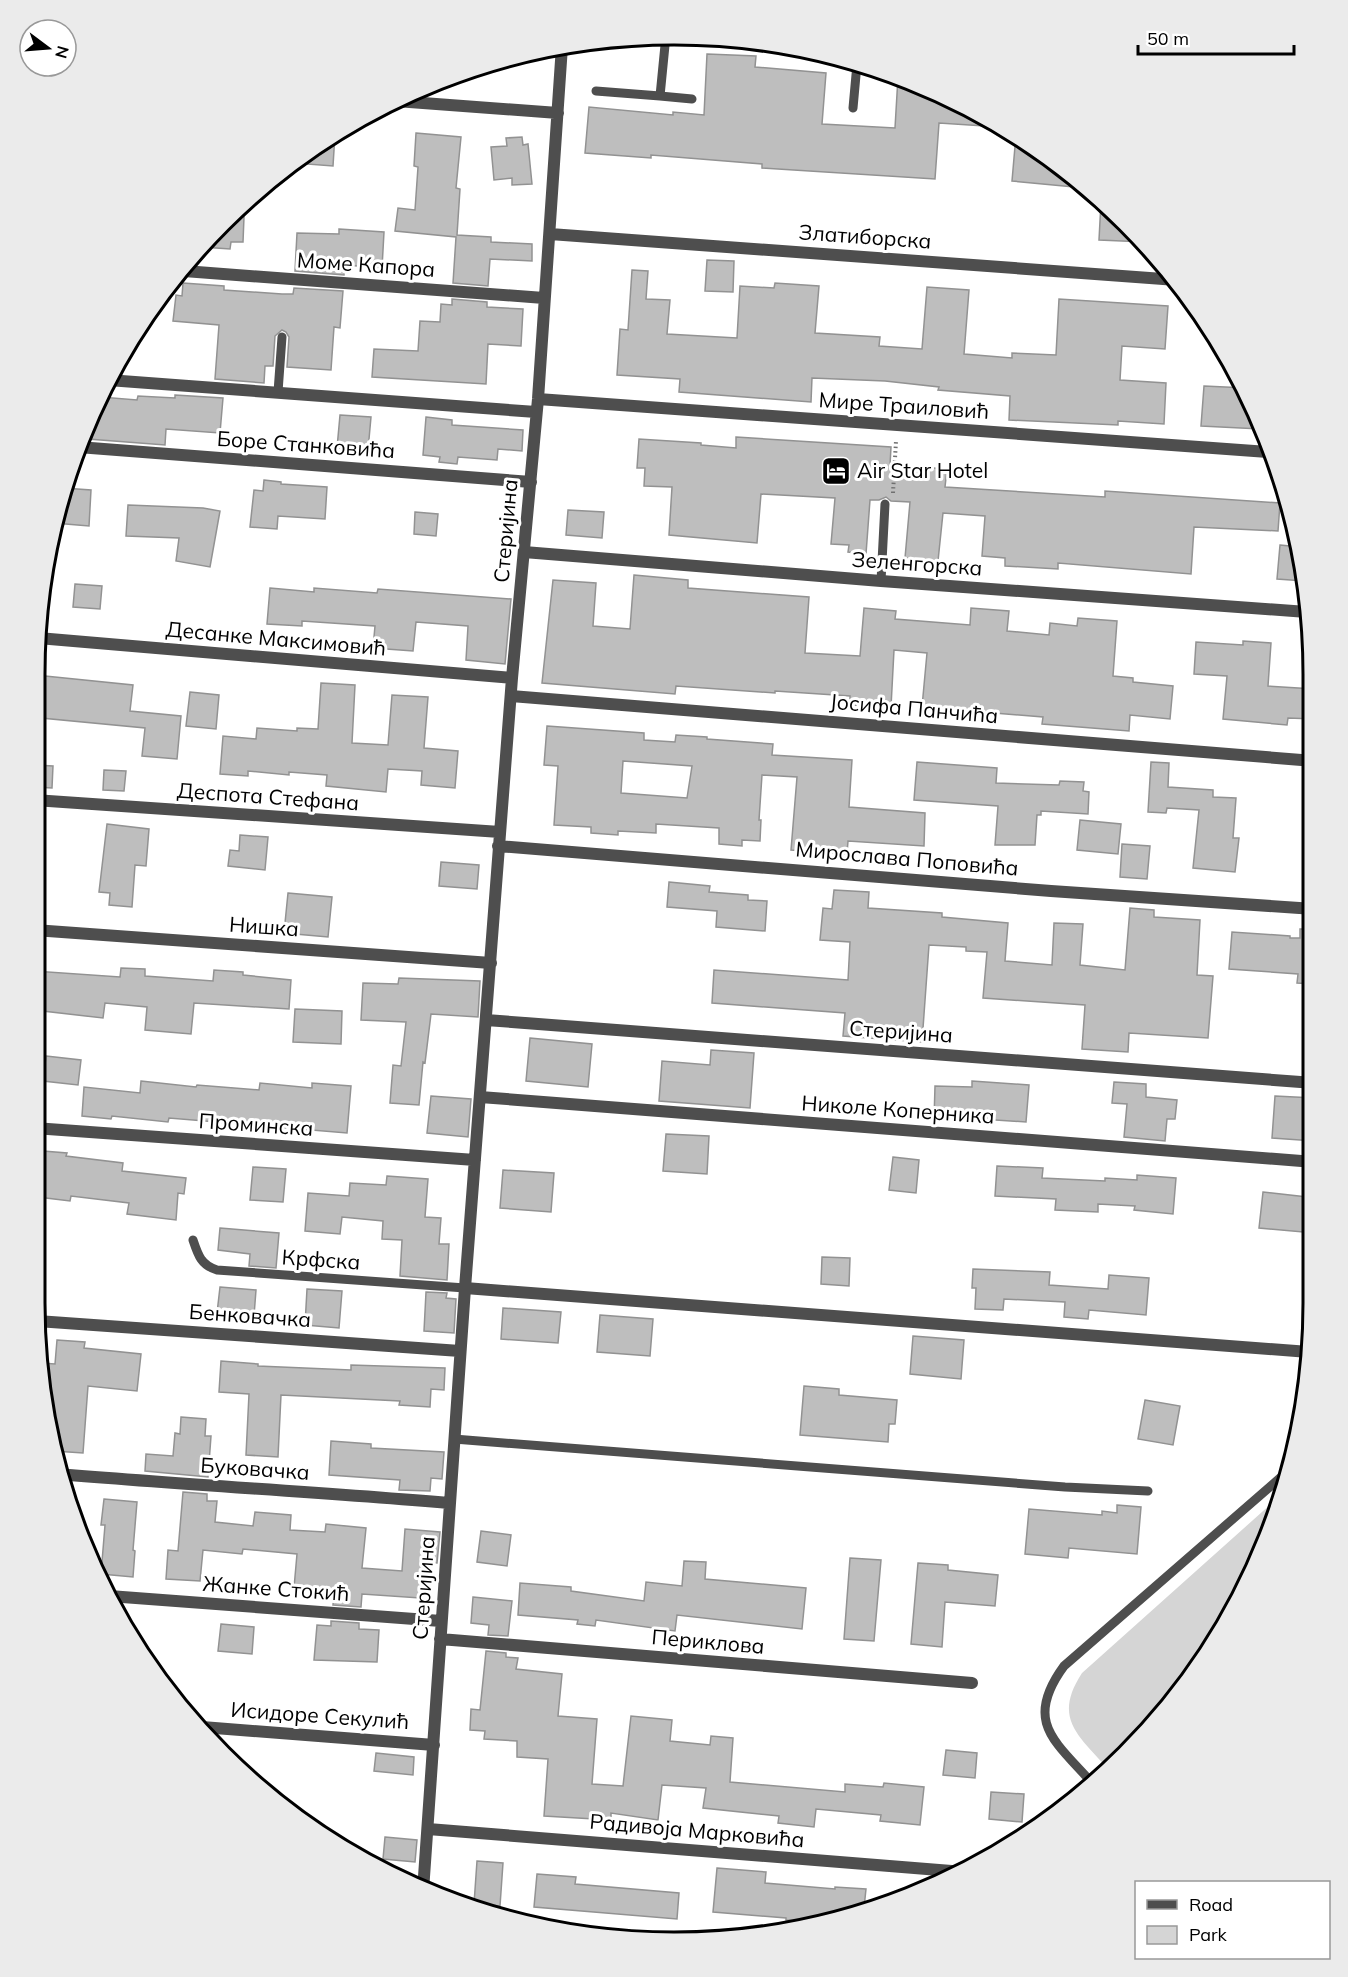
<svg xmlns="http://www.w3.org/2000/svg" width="1348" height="1977" viewBox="0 0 1348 1977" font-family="Mulish,sans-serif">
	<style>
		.green { fill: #d5d5d5 }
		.building { fill: #bebebe; stroke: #929292; stroke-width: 1.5; fill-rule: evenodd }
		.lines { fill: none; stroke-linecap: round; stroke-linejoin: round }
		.path { stroke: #707070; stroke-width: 4; stroke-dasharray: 1.5 3; stroke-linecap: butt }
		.lane { stroke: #4e4e4e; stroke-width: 9 }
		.street { stroke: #4e4e4e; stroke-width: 12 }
		.labels { text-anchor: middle; stroke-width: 6; stroke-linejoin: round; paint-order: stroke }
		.street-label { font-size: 21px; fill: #000; stroke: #fff }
		.poi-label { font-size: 21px; fill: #000; stroke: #fff; text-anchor: start }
		.rim { fill: none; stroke: #000; stroke-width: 3 }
	</style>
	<rect width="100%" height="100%" fill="#fff"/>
	<path class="green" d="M1281,1495L1265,1548L1206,1659L1126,1755L1109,1770C1079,1736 1052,1719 1082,1673Z"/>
	<path class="building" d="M707,54L756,56L755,67L826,73L822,124L895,128L898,77L919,83L1000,127L939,123L935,179L762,168V164L651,155V158L585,153L589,107L673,115V112L704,115Z
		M416,133L461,137L456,188L460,189L457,235L491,237V242L532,244V261L490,259L488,286L453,283L456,237L395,231L398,208L415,210L418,167L414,166Z
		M335,134L333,166L293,163L319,142Z
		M1016,135L1030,142L1085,188L1012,181Z
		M522,137L523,145L528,144L532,184L512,185V178L494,180L491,147L507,146L506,138Z
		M1101,202L1126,222L1144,242L1099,240Z
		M228,216L244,217L243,242H231L230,249L202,247L222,222Z
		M339,229L384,232L382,268L345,265L344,275L295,271L297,233L339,234Z
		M707,260L734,261L733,292L705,291Z
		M632,270L648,271L646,299L670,300L667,334L737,338L740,286L774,288L775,283L819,286L815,333L880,337L879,346L922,349L927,287L969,290L964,354L1012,358V353L1056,355L1059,299L1168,306L1165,349L1122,346L1120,380L1166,383L1164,424L1118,421V425L1009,420L1010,396L938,390L939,387L885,381L812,378L811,402L679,392L680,379L617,375L620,329L628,330Z
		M183,283L224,286V290L282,294H293L294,288L343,291L340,328L334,327L331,370L287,367L289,337L286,332L282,330L275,336L273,366H265L264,383L215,379L219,325L173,321L176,295L182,296Z
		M452,299L487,302V307L523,309L521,346L488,344L486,384L372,377L374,349L418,351L420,321L440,322L441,304L452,305Z
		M1204,386L1246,388L1260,429L1201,426Z
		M175,395L223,398L220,433L166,429L165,445L88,439L90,421L101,397L137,400L138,396L175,398Z
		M340,415L371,417L368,450L337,448Z
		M426,417L452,420V425L523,430L522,451L498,449L497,460L458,457L457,464L439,462L440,457L423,455Z
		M736,437L891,447L890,465L947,469L945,487L1105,497V491L1280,503L1278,531L1194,527L1191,574L1058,563V569L1005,566V558L982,556L985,516L943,513L938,561L905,558L910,502L891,501L886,497L879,500H870L866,554L848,552L849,545L831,544L835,498L761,494L757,543L669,535L672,487L644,486L645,468H637L639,439L701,443V445L736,448Z
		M264,480L281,482V484L327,487L325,519L278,516L277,529L250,527L254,490L263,491Z
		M63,488L91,490L89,526L54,523Z
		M128,505L203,508L220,511L210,567L176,561L179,538L126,536Z
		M568,510L604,512L602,538L566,535Z
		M415,512L438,514L436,536L414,534Z
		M1280,545L1300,547L1304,581L1277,579Z
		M634,575L688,580V588L809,597L805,653L860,656L864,608L896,611L895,619L970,625L971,608L1009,611L1007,631L1049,635L1050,623L1077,626L1078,618L1117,621L1113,676L1133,678V682L1173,686L1170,719L1130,715L1129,731L1042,724L1043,717L922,707L927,653L894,650L891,707L850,705V696L775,691V693L676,686L675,694L542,683L553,580L596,583L593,626L630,629Z
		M75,584L102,586L100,609L73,607Z
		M270,588L314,592V588L377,593L378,589L511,599L505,664L466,660L468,626L416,622L413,651L373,648L375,626L302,621V626L267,624Z
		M1243,641L1271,643L1268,686L1314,689V719L1288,718L1287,725L1223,719L1227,676L1194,674L1196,642L1243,645Z
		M45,676L133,685L130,711L181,716L177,759L142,756L145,728L41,718Z
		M321,683L355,685L352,743L388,745L392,695L428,697L424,748L458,751L455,788L421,785L422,771L388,769L386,792L326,786L327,775L289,772V775L248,771V776L220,774L223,736L256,739L257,728L297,731V728L318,729Z
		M190,692L219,695L216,729L186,726Z
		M547,726L644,733V740L675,742L676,735L707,737V739L773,744L772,755L852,760L849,807L925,813L924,846L848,841L847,854L791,850L797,777L762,775L759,820H761L760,841L742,840V846L719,844V828L656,824V833L618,831V835L591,833V827L554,825L558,766L544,765ZM623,761L692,766L687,798L621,793Z
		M917,762L997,768L996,783L1059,785L1060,781L1084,782L1083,791L1089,792L1088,814L1041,811V815H1037L1035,845H995L998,806L914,800Z
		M1151,762L1169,763L1168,787L1213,790V797L1236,798L1233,838H1239L1235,872L1193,868L1199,810L1167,808L1166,813L1148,812Z
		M35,765L53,766L52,788L34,787Z
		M104,770L126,771L124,791L103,790Z
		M1080,820L1121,824L1118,854L1077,850Z
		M107,824L149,829L146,866L135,865L132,907L109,905L110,893L99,892Z
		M240,835L268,837L265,870L228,866L230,850L239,851Z
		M1122,844L1150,846L1147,879L1120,877Z
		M441,862L479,865L477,889L439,886Z
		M669,882L710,886L709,892L748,895V900L767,901L765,931L716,927L717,911L667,907Z
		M834,890L869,892L868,908L942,913V917L1008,923L1005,961L1052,965L1054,923L1083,924L1080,965L1125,970L1130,908L1154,910V917L1200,920L1197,975L1213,976L1208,1038L1129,1033L1128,1052L1082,1049L1085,1005L983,998L987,952L966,951V947L929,945L922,1042L843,1036L845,1013L712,1003L714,970L848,980L850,942L820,940L823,908L832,909Z
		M288,893L332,897L328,937L284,933Z
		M1300,929H1314V984L1297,983L1298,974L1229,969L1232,932L1290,936V938H1300Z
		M121,968L145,969V976L213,981L214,970L243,972V975L291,980L289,1009L194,1003L191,1034L145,1030L147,1007L105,1003L103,1018L34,1010V971L120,977Z
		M399,978L480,981L478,1017L431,1014L425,1063L423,1062L419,1105L390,1103L393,1065L401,1066L406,1022L361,1020L363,983L398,984Z
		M295,1009L342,1011L341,1044L293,1042Z
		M530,1038L592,1044L588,1087L526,1081Z
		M711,1050L754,1053L750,1108L659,1101L662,1061L710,1065Z
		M46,1056L81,1060L78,1085L43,1081Z
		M141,1081L196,1087L197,1085L259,1090L260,1083L312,1088V1083L351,1086L347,1133L169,1118L168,1122L112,1116L111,1119L82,1116L84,1087L140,1093Z
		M972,1081L1029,1085L1026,1122L965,1118L964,1121L934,1120L935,1086L972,1087Z
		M1114,1082L1146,1084V1097L1177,1100L1175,1119H1167L1165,1141L1124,1137L1127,1104L1112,1103Z
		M431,1096L471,1099L468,1137L427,1133Z
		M1275,1096L1314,1098V1141L1272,1138Z
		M666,1134L709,1136L707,1174L663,1171Z
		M43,1151L67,1153L66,1156L123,1163L122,1171L186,1178L184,1194L178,1193L176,1220L127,1214L129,1203L71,1196L70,1201L38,1197Z
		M893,1157L919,1160L916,1193L889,1190Z
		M997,1166L1043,1168L1042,1178L1105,1181V1178L1137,1180V1175L1176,1178L1173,1214L1134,1210L1135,1206L1098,1204V1212L1055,1210L1056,1199L995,1196Z
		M253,1167L286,1169L283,1202L250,1200Z
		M503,1170L554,1173L551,1212L500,1208Z
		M387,1176L428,1179L425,1217L441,1218L439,1244H449L447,1280L400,1276L402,1240L382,1239L383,1221L342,1217L340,1234L305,1231L308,1193L349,1196L350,1183L386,1185Z
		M1263,1192L1307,1197L1303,1232L1259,1228Z
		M220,1228L279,1233L276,1268L249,1266L250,1254L218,1250Z
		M822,1257L850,1258L849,1286L821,1284Z
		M973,1269L1050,1272L1049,1285L1108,1289L1109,1275L1149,1278L1146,1315L1089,1310L1088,1319L1064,1317L1065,1302L1004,1299L1003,1310L975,1309L976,1288H972Z
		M220,1287L256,1290L254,1316L217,1313Z
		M307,1289L342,1291L339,1328L305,1325Z
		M426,1292L447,1293L446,1298L456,1299L454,1333L424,1331Z
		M503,1308L561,1312L558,1343L501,1339Z
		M600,1315L653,1319L650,1356L597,1352Z
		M913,1336L964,1340L961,1379L910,1374Z
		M57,1340L85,1342L84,1348L141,1354L137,1391L88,1386L83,1453L54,1451L42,1363L55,1364Z
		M221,1361L258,1364V1366L351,1370V1365L445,1368L444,1390L431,1389L430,1407L399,1405L400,1401L281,1395L278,1457L246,1455L249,1394L219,1392Z
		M804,1386L839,1389V1395L897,1400L895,1424H889L888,1442L800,1435Z
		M1145,1400L1180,1406L1173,1445L1138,1439Z
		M181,1417L206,1419L205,1436H211L208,1477L145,1471L146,1454L173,1456L175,1433L180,1434Z
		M331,1441L371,1444V1448L444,1452L442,1479L431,1478L430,1491L399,1490L400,1480L329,1475Z
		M183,1492L207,1494V1501H217L215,1522L253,1526L255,1512L291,1515L290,1530L325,1532L326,1524L366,1528L362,1568L402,1571L405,1529L440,1532L437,1563L423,1562L420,1598L362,1594L361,1607L333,1605L334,1591L294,1588L297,1554L243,1549L242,1554L203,1550L200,1581L166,1579L168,1550L178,1551Z
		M104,1499L137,1502L133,1550L135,1551L133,1577L101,1574L105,1525H101Z
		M1117,1505L1141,1507L1137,1554L1069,1548L1068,1558L1025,1554L1029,1509L1102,1515V1511L1117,1513Z
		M481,1531L511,1535L507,1566L477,1562Z
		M850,1558L881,1560L874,1641L844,1639Z
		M684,1561L706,1562L705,1579L806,1588L802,1629L677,1615L675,1631L596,1620L595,1626L577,1624L578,1620L518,1615L520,1583L571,1587V1591L644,1601L646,1582L682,1586Z
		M918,1563L948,1565V1570L998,1575L995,1606L945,1602L942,1647L911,1644Z
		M473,1597L512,1601L508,1636L488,1635L489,1625L471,1623Z
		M331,1621L359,1623V1629L379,1630L377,1662L314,1660L317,1625L331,1626Z
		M221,1624L254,1627L252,1654L218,1651Z
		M486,1651L506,1653V1657L518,1658L516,1669L562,1674L558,1716L597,1719L592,1784L623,1786L631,1716L672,1720L670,1741L710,1745L711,1736L733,1738L730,1782L845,1792V1784L883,1787L884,1783L924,1787L920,1825L880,1821L881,1815L816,1809L814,1827L778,1823L779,1816L703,1808L706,1788L662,1785L658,1820L611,1813V1820L544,1816L548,1759L517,1757V1741L484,1739L485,1731L470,1730L471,1709L480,1710Z
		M946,1750L977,1753L975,1778L943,1775Z
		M376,1753L414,1757L413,1775L374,1771Z
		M991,1792L1024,1794L1022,1822L989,1819Z
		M385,1837L417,1840L415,1862L383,1859Z
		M477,1861L503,1863L500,1906L474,1904Z
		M717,1868L766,1872L765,1883L835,1889V1887L866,1889L864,1908L820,1923L786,1920V1918L713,1912Z
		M537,1874L576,1877L575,1884L679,1893L677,1919L534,1907Z"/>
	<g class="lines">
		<path class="path" d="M893,493L896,441"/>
		<path class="lane" d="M666,35L660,96L692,99
			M596,91L660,96
			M853,108L857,64
			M278,392L282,337
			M881,581L885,504
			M193,1240C198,1255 201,1265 217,1270L465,1288
			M454,1439L1065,1487L1148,1491
			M1093,1784C1055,1741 1023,1722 1064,1666L1288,1471"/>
		<path class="street" d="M396,101L558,113
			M550,234L1177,280
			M184,271L544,298
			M108,380L536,412
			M538,399L1268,452
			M78,447L531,482
			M524,552L881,581L1307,612
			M38,638L512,678
			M511,696L1314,761
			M34,800L500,832
			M498,846L1051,891L1314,909
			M34,930L491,963
			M486,1020L1314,1083
			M480,1097L1314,1162
			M34,1128L475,1160
			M465,1288L1309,1352
			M37,1321L460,1351
			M58,1474C188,1485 319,1492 449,1503
			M109,1596L441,1621
			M440,1639L972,1683
			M202,1727L434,1745
			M428,1829L964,1872
			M423,1891L465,1288L512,678L538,399L562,46"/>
	</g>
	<defs>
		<g id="hotel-square" transform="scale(1.5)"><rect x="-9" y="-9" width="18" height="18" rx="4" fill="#000" stroke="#fff"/><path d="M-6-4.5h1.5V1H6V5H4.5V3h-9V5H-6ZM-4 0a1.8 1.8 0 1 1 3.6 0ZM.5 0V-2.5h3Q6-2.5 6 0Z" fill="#fff"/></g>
	</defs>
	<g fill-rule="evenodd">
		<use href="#hotel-square" x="836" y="471"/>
	</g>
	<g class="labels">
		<g class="street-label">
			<text transform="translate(865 237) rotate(4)" y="7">Златиборска</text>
			<text transform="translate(366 265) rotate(4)" y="7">Моме Капора</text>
			<text transform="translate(904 406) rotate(4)" y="7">Мире Траиловић</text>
			<text transform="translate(306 445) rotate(4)" y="7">Боре Станковића</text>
			<text transform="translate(506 531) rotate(-85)" y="7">Стеријина</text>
			<text transform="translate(917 564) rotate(4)" y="7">Зеленгорска</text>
			<text transform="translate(276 639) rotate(5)" y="7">Десанке Максимовић</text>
			<text transform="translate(914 709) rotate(5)" y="7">Јосифа Панчића</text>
			<text transform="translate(268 797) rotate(4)" y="7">Деспота Стефана</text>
			<text transform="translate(907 859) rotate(5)" y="7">Мирослава Поповића</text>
			<text transform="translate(264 927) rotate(4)" y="7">Нишка</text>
			<text transform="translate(901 1032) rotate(4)" y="7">Стеријина</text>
			<text transform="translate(898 1110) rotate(4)" y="7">Николе Коперника</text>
			<text transform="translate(256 1125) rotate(4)" y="7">Проминска</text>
			<text transform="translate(321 1260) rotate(4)" y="7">Крфска</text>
			<text transform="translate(250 1316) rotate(4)" y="7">Бенковачка</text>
			<text transform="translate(255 1469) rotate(4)" y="7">Буковачка</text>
			<text transform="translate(424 1588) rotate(-86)" y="7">Стеријина</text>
			<text transform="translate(276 1589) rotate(4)" y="7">Жанке Стокић</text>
			<text transform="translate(708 1642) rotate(5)" y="7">Периклова</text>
			<text transform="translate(320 1716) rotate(4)" y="7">Исидоре Секулић</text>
			<text transform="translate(697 1831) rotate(5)" y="7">Радивоја Марковића</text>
		</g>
		<g class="poi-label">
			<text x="857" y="478">Air Star Hotel</text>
		</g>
	</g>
	<path d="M0 0H1348V1977H0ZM674 45H674A629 629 0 0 1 1303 674V1303A629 629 0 0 1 674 1932H674A629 629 0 0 1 45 1303V674A629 629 0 0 1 674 45Z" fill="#ebebeb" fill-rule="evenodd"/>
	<path class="rim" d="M674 45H674A629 629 0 0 1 1303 674V1303A629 629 0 0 1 674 1932H674A629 629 0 0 1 45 1303V674A629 629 0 0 1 674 45Z"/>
	<rect x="1135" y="1881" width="195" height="78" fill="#ffffff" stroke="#999999" stroke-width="1.5"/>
	<rect x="1147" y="1900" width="30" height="9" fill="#4e4e4e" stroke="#999999" stroke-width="1.5"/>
	<text x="1189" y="1911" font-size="18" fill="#000000">Road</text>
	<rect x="1147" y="1926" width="30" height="18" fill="#d5d5d5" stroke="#999999" stroke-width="1.5"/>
	<text x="1189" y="1941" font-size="18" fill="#000000">Park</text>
	<g transform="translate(48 48) rotate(106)"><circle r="28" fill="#ffffff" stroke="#999999" stroke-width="1.5"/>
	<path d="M0-4.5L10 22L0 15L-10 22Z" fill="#000000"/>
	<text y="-9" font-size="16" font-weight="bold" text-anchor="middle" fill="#000000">N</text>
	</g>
	<path d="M1138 45v9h156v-9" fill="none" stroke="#000000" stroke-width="3"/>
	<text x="1147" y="45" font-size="18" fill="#000000" stroke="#ffffff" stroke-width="4.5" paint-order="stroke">50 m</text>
</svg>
